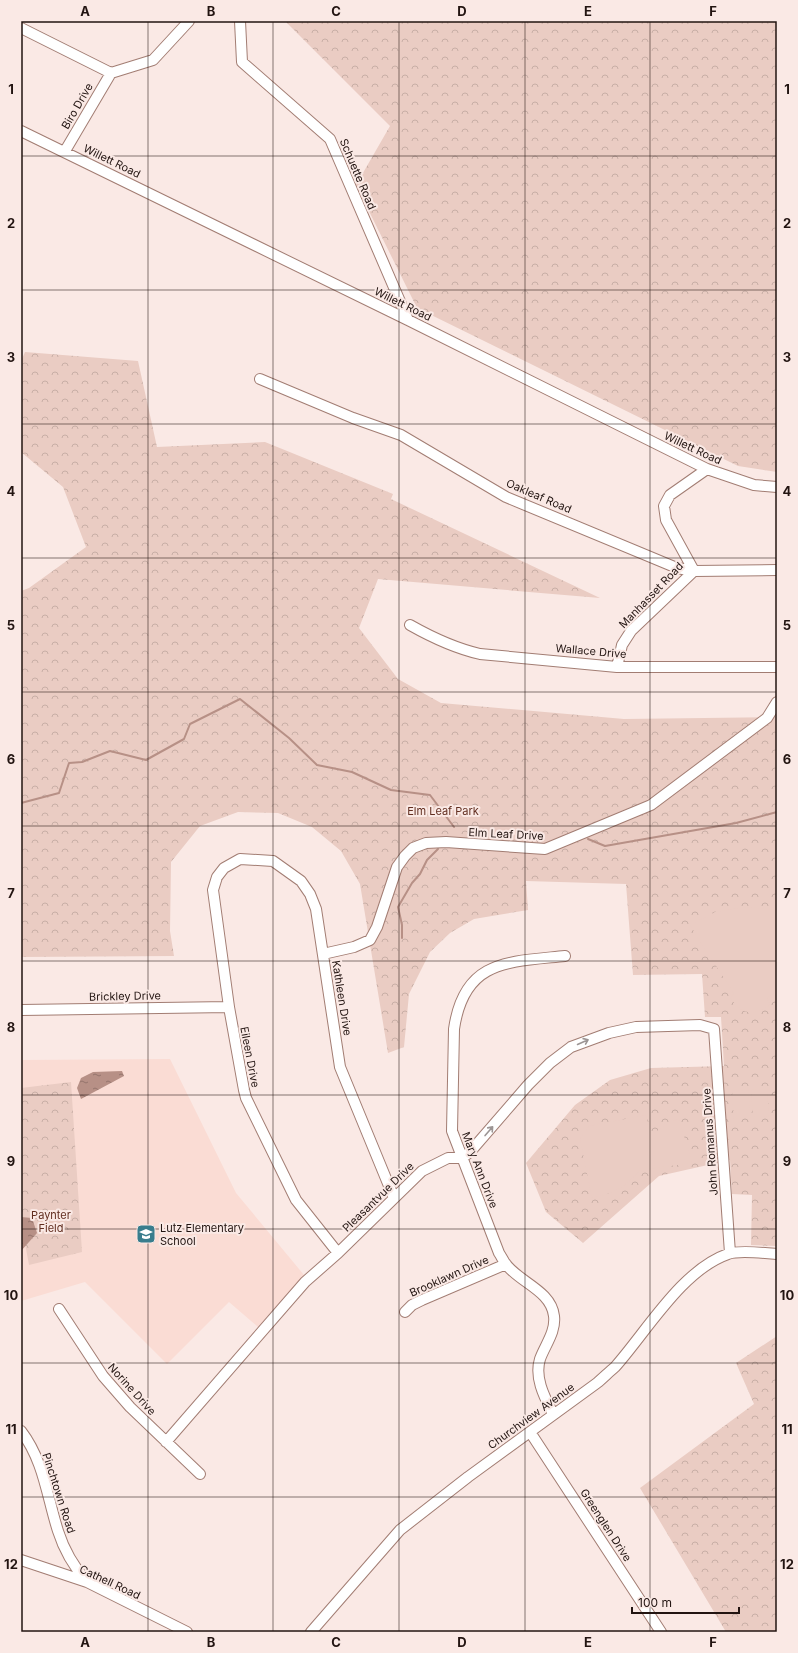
<svg xmlns="http://www.w3.org/2000/svg" width="798" height="1653" viewBox="0 0 798 1653" font-family="Inter,sans-serif">
	<style>
		.built { fill: #fadcd4 }
		.forest { fill: url(#forest-crowns) }
		.pitch { fill: #eaccc3 }
		.water { fill: url(#water-ripples) }
		.lines { fill: none; stroke-linecap: round; stroke-linejoin: round }
		.stream { stroke: #b79086; stroke-width: 2 }
		.minor-casing { stroke: #a27d73; stroke-width: 12 }
		.minor { stroke: #fff; stroke-width: 10 }
		.oneway { stroke: #9c9594 }
		.grid { fill: none; stroke: #221411; stroke-width: 1; stroke-opacity: 0.55 }
		.labels { text-anchor: middle; stroke-width: 4; stroke-linejoin: round; paint-order: stroke }
		.street-label { font-size: 11px; fill: #221411; stroke: #fae9e5 }
		.park-label { font-size: 11px; fill: #622e20; stroke: #fae9e5 }
		.poi-label { font-size: 11px; fill: #221411; stroke: #fae9e5; text-anchor: start }
		.neatline { fill: none; stroke: #221411; stroke-width: 1.5 }
		.grid-label { font-size: 13px; text-anchor: middle; font-weight: bold; fill: #221411 }
	</style>
	<defs>
		<pattern id="forest-crowns" width="20" height="18" patternUnits="userSpaceOnUse"><rect width="20" height="18" fill="#eaccc3"/><path d="M2 6a3 3 0 1 1 6 0M12 15a3 3 0 1 1 6 0" fill="none" stroke="#c8aea6"/></pattern>
		<pattern id="water-ripples" width="26" height="14" patternUnits="userSpaceOnUse"><rect width="26" height="14" fill="#b79086"/><path d="M2 4q2-2 4 0t4 0M15 11q2-2 4 0t4 0" fill="none" stroke="#94746c"/></pattern>
	</defs>
	<rect width="100%" height="100%" fill="#fae9e5"/>
	<path class="built" d="M170,1059L236,1193L304,1275L258,1327L229,1302L167,1364L85,1282L21,1301V1060Z"/>
	<path class="forest" d="M285,21H777V472L738,466L417,308L356,185L390,126Z
		M25,352L138,361L157,447L265,442L393,494L391,499L600,598L378,579L359,628L398,679L441,703L624,719L777,717V1246L751,1245L752,1195L732,1194L730,1160L659,1176L583,1243L546,1212L526,1163L575,1105L610,1080L651,1068L724,1066L721,1017H705L702,974L633,975L626,884L526,881L528,910L474,919L450,933L430,952L409,994L404,1047L388,1053L360,884L341,851L312,827L278,813L238,812L200,826L171,862L170,931L174,956L21,957V591L29,588L86,547L63,487L21,452V361Z
		M71,1082L82,1252L29,1265L21,1222V1088Z
		M777,1336V1632H726L640,1488L754,1404L736,1363Z"/>
	<path class="pitch" d="M744,907L777,910V992L767,998L770,1005C753,1016 741,1015 730,997L734,994L690,925L715,912Z
		M767,1089L769,1116L753,1117L751,1090Z
		M748,1090L751,1117L734,1119L732,1091Z
		M646,1115L651,1135L672,1121L679,1119L692,1163L640,1170C627,1186 613,1194 592,1198L580,1139L589,1126Z"/>
	<path class="water" d="M122,1071L124,1076L81,1099L77,1088L81,1078L93,1072Z
		M21,1217L32,1218L37,1233L21,1251Z"/>
	<g class="lines">
		<path class="stream" d="M21,803L59,793L69,763L82,762L110,751L146,760L184,739L190,724L240,699L289,738L317,765L352,772L391,790L430,795L454,827
			M588,839L605,846L736,823L777,812
			M402,938V925L398,907L412,883L420,874L427,860L438,849"/>
		<g class="minor-casing">
			<path id="minor" d="M240,21L242,62L330,139L408,320
				M21,28L111,73L153,60L189,21
				M21,131L408,320L707,469L754,485L777,487
				M65,151L111,73
				M260,379L353,418L401,435L506,497L677,568L694,571L777,570
				M410,625C433,638 454,648 480,654L617,667H777
				M617,667L622,645L631,631L694,571L666,520L664,506L670,495L707,469
				M323,954L354,947L370,940L377,927L397,867L405,856L413,848L426,843L446,842L545,849L651,805L767,718L777,702
				M21,1010L229,1007
				M338,1253L296,1200L246,1098L244,1090L229,1007L213,890L217,877L224,868L240,859L273,861L301,881L310,894L316,909L340,1067L394,1198
				M59,1309L103,1376L130,1407L200,1474
				M405,1312L412,1305L422,1300L506,1264
				M553,1414C545,1398 534,1378 540,1359C545,1345 556,1332 554,1316C551,1290 518,1282 505,1263C503,1260 501,1256 499,1253L452,1131L454,1029C464,960 507,962 565,956
				M21,1431C44,1461 47,1497 58,1531C64,1550 74,1567 87,1582
				M530,1432L661,1632
				M166,1442L305,1282L338,1253L422,1171L448,1158H462L470,1152L528,1085L550,1063L571,1047L609,1033L636,1027L700,1025L714,1029L730,1253
				M21,1560L87,1582L187,1632
				M311,1632L400,1530L468,1477L597,1383C603,1378 609,1372 615,1367C647,1331 682,1270 728,1254C738,1250 766,1253 777,1254"/>
		</g>
		<use href="#minor" class="minor"/>
	</g>
	<defs><path id="oneway-shaft" d="M-6 0H5M1.5-3L5.5 0L1.5 3" fill="none" stroke-width="1.6" stroke-linecap="round" stroke-linejoin="round"/></defs>
	<g class="oneway">
		<use href="#oneway-shaft" transform="translate(583 1042) rotate(-24)"/>
		<use href="#oneway-shaft" transform="translate(489 1131) rotate(-49)"/>
	</g>
	<path class="grid" d="M148,21V1632M273,21V1632M399,21V1632M525,21V1632M650,21V1632M21,156H777M21,290H777M21,424H777M21,558H777M21,692H777M21,826H777M21,961H777M21,1095H777M21,1229H777M21,1363H777M21,1497H777"/>
	<defs>
		<g id="school-square" transform="scale(1)"><rect x="-9" y="-9" width="18" height="18" rx="4" fill="#397d8d" stroke="#fae9e5"/><path d="M0-5L7-2L0 1L-7-2ZM-4 1L0 2.5L4 1V4Q0 6-4 4Z" fill="#fff"/></g>
	</defs>
	<g fill-rule="evenodd">
		<use href="#school-square" x="146" y="1234"/>
	</g>
	<g class="labels">
		<g class="street-label">
			<text transform="translate(77 106) rotate(-60)" y="4">Biro Drive</text>
			<text transform="translate(112 161) rotate(26)" y="4">Willett Road</text>
			<text transform="translate(358 174) rotate(67)" y="4">Schuette Road</text>
			<text transform="translate(403 304) rotate(26)" y="4">Willett Road</text>
			<text transform="translate(693 448) rotate(25)" y="4">Willett Road</text>
			<text transform="translate(539 496) rotate(23)" y="4">Oakleaf Road</text>
			<text transform="translate(651 595) rotate(-46)" y="4">Manhasset Road</text>
			<text transform="translate(591 651) rotate(5)" y="4">Wallace Drive</text>
			<text transform="translate(506 834) rotate(3)" y="4">Elm Leaf Drive</text>
			<text transform="translate(125 996) rotate(-1)" y="4">Brickley Drive</text>
			<text transform="translate(342 998) rotate(81)" y="4">Kathleen Drive</text>
			<text transform="translate(250 1057) rotate(79)" y="4">Eileen Drive</text>
			<text transform="translate(710 1142) rotate(-94)" y="4">John Romanus Drive</text>
			<text transform="translate(480 1170) rotate(69)" y="4">Mary Ann Drive</text>
			<text transform="translate(378 1197) rotate(-44)" y="4">Pleasantvue Drive</text>
			<text transform="translate(449 1276) rotate(-24)" y="4">Brooklawn Drive</text>
			<text transform="translate(132 1389) rotate(48)" y="4">Norine Drive</text>
			<text transform="translate(531 1416) rotate(-36)" y="4">Churchview Avenue</text>
			<text transform="translate(59 1493) rotate(72)" y="4">Pinchtown Road</text>
			<text transform="translate(606 1525) rotate(57)" y="4">Greenglen Drive</text>
			<text transform="translate(110 1582) rotate(25)" y="4">Cathell Road</text>
		</g>
		<g class="park-label">
			<text x="443" y="815">Elm Leaf Park</text>
			<text x="51" y="1219">Paynter<tspan x="51" dy="13">Field</tspan></text>
		</g>
		<g class="poi-label">
			<text x="160" y="1232">Lutz Elementary<tspan x="160" dy="13">School</tspan></text>
		</g>
	</g>
	<rect width="798" height="1653" fill="none" stroke="#fae9e5" stroke-width="44"/>
	<path d="M632 1607v6h107v-6" fill="none" stroke="#221411" stroke-width="2"/>
	<text x="638" y="1607" font-size="12" fill="#221411" stroke="#fae9e5" stroke-width="3" paint-order="stroke">100 m</text>
	<rect x="22" y="22" width="754" height="1609" class="neatline"/>
	<g class="grid-label">
		<text x="85" y="16">A</text>
		<text x="211" y="16">B</text>
		<text x="336" y="16">C</text>
		<text x="462" y="16">D</text>
		<text x="588" y="16">E</text>
		<text x="713" y="16">F</text>
		<text x="11" y="94">1</text>
		<text x="787" y="94">1</text>
		<text x="11" y="228">2</text>
		<text x="787" y="228">2</text>
		<text x="11" y="362">3</text>
		<text x="787" y="362">3</text>
		<text x="11" y="496">4</text>
		<text x="787" y="496">4</text>
		<text x="11" y="630">5</text>
		<text x="787" y="630">5</text>
		<text x="11" y="764">6</text>
		<text x="787" y="764">6</text>
		<text x="11" y="898">7</text>
		<text x="787" y="898">7</text>
		<text x="11" y="1032">8</text>
		<text x="787" y="1032">8</text>
		<text x="11" y="1166">9</text>
		<text x="787" y="1166">9</text>
		<text x="11" y="1300">10</text>
		<text x="787" y="1300">10</text>
		<text x="11" y="1434">11</text>
		<text x="787" y="1434">11</text>
		<text x="11" y="1569">12</text>
		<text x="787" y="1569">12</text>
		<text x="85" y="1647">A</text>
		<text x="211" y="1647">B</text>
		<text x="336" y="1647">C</text>
		<text x="462" y="1647">D</text>
		<text x="588" y="1647">E</text>
		<text x="713" y="1647">F</text>
	</g>
</svg>
